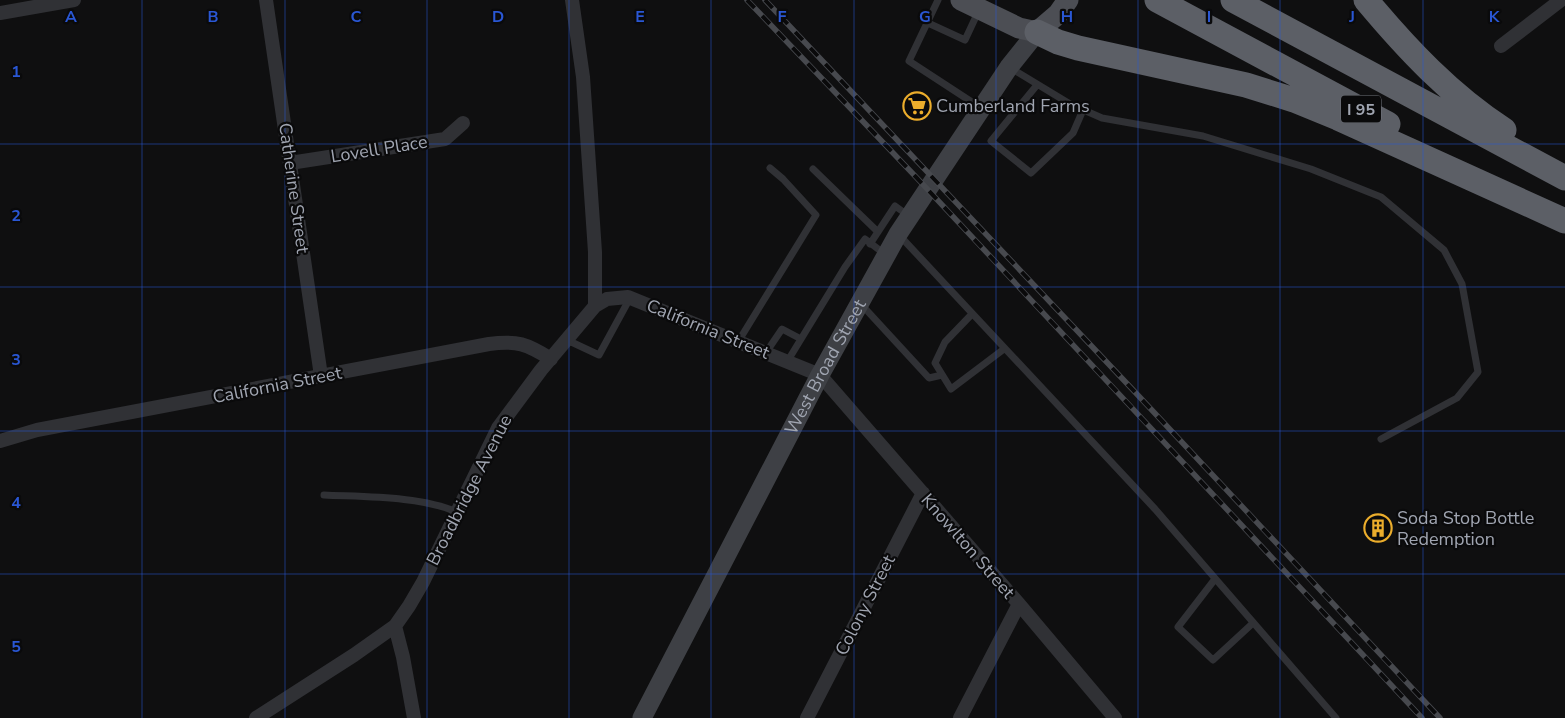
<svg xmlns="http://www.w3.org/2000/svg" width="1565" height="718" viewBox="0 0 1565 718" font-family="'Nunito Sans',sans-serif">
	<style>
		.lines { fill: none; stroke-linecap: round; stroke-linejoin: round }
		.lane { stroke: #303135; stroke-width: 7 }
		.street { stroke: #303135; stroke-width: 14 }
		.secondary { stroke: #3e4045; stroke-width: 19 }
		.primary { stroke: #4c4e54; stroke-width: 21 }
		.highway { stroke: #5c5f66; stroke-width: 25 }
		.rail-casing { stroke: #47494e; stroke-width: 5.5 }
		.rail { stroke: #0a0a0b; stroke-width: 4; stroke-dasharray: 11; stroke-linecap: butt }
		.grid { fill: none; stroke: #2a57d4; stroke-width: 1; stroke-opacity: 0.55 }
		.labels { text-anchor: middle; stroke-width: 4.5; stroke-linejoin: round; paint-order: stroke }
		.shield { fill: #0a0a0b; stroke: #73767f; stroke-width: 1 }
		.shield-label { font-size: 16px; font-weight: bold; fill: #a0a5b1 }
		.poi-label { font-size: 18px; fill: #a0a5b1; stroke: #0a0a0b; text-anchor: start }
		.street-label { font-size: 18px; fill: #a0a5b1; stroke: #0a0a0b }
		.grid-label { font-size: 16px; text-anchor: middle; font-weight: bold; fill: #2a57d4; stroke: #0a0a0b; stroke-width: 4.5; stroke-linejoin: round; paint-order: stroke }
	</style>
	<rect width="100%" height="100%" fill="#0f0f10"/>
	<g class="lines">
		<path class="lane" d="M938,0L909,61L981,108
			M928,23L965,40L979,10
			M1009,67L1070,104L1102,118L1203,136L1311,169L1381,197L1444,250L1462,284L1478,372L1457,398L1381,439
			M1037,85L991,141L1031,173L1073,133L1083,110
			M813,169L878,232
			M900,236L1155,509L1336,718
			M870,244L895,206L909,216
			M860,303L929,378L942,375
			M972,314L945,342L935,363L951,389L1004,349
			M567,340L599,355L630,298
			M738,342L816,215L783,179L770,168
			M765,354L782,329L801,339
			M787,362L845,267L865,239L886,255
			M324,495C364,497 421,496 457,512
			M1215,579L1178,627L1213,660L1253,623"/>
		<path class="street" d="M266,0L321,376
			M0,13L74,0
			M1501,46L1561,0
			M290,163L445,139L463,123
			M595,306L607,299L628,297L820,375L1019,604L1115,718
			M0,441L37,430L489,344C517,340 527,344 551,359
			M395,626L403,657L414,718
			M256,718L354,655L395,626L409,606L423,582L498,428L541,370L595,306V252L583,77L572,0
			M807,718L923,493
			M960,718L1019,604"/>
		<path class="secondary" id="s1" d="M642,718L820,375L898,234L1009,67L1037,32"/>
		<path class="primary" d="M961,0L1019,28L1037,32
			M1037,32L1058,14L1068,0"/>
		<path class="highway" d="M1157,0L1388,124
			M1233,0L1565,178
			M1366,0C1407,49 1450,95 1504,130
			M1037,32L1058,42L1078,48L1246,85L1294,100L1338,118L1565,221"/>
		<g class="rail-casing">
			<path id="rail" d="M747,0L916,177L1422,718
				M765,0L1134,391L1440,718"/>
		</g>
		<use href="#rail" class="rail"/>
	</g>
	<path class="grid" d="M142,0V718M285,0V718M427,0V718M569,0V718M711,0V718M854,0V718M996,0V718M1138,0V718M1280,0V718M1423,0V718M0,144H1565M0,287H1565M0,431H1565M0,574H1565"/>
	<defs>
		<g id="supermarket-ring" transform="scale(1.4375)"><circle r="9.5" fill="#0a0a0b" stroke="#ebad2c" stroke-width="1.5"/><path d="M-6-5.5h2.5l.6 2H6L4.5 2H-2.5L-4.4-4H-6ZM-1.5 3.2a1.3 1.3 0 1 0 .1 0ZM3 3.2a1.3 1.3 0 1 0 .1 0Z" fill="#ebad2c"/></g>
		<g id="building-ring" transform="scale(1.4375)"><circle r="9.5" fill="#0a0a0b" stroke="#ebad2c" stroke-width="1.5"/><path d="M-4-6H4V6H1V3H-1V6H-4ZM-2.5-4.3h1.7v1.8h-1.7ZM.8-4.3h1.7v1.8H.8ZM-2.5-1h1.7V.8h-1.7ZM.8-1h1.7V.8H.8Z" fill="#ebad2c"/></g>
	</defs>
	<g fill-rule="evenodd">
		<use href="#supermarket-ring" x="917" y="106"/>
		<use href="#building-ring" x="1378" y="528"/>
	</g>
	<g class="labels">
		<rect class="shield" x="1341" y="95.5" width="40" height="27" rx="4"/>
		<g class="shield-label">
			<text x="1361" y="115">I 95</text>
		</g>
		<g class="poi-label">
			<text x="936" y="112">Cumberland Farms</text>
			<text x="1397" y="524">Soda Stop Bottle<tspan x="1397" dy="21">Redemption</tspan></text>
		</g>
		<g class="street-label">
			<text transform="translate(379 149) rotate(-9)" y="6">Lovell Place</text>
			<text transform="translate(294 188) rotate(82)" y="6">Catherine Street</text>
			<text transform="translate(708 329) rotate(22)" y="6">California Street</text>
			<text dy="6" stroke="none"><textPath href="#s1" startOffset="396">West Broad Street</textPath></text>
			<text transform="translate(277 385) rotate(-11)" y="6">California Street</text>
			<text transform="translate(469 490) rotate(-63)" y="6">Broadbridge Avenue</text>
			<text transform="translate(968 546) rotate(49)" y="6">Knowlton Street</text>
			<text transform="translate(865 605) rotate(-63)" y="6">Colony Street</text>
		</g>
	</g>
	<g class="grid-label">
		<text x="71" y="22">A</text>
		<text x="213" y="22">B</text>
		<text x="356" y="22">C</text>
		<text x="498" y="22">D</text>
		<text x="640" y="22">E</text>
		<text x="782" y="22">F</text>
		<text x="925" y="22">G</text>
		<text x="1067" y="22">H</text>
		<text x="1209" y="22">I</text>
		<text x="1352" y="22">J</text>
		<text x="1494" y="22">K</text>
		<text x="16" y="77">1</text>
		<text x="16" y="221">2</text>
		<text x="16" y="365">3</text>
		<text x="16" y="508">4</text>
		<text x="16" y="652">5</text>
	</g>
</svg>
